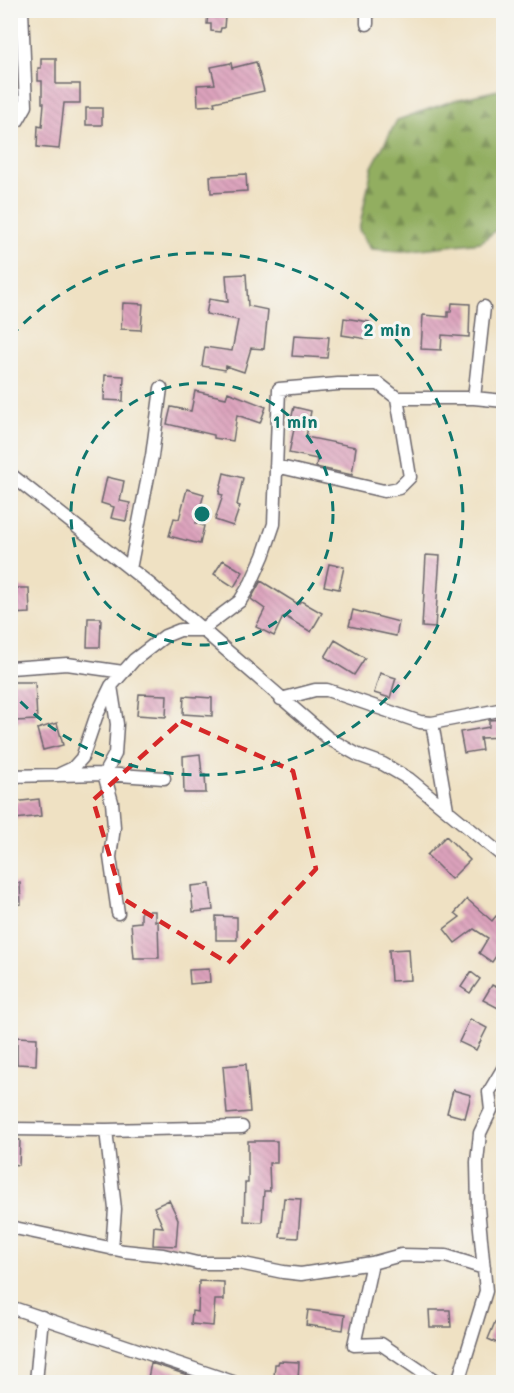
<svg xmlns="http://www.w3.org/2000/svg" width="514" height="1393" viewBox="0 0 514 1393" font-family="Mali,sans-serif">
	<style>
		.forest { fill: url(#forest-firs); stroke: #5a684e; stroke-width: 1.5 }
		.building { fill: url(#building-back-hatch) }
		.lines { fill: none; stroke-linecap: round; stroke-linejoin: round }
		.street-casing { stroke: #6a656b; stroke-width: 15 }
		.street { stroke: #fff; stroke-width: 12 }
		.marked { fill: none; stroke: #d62828; stroke-width: 4.5; stroke-dasharray: 12 8; stroke-linejoin: round }
		.ring { fill: none; stroke: #0f766e; stroke-width: 3; stroke-dasharray: 10 8 }
		.centre { fill: #0f766e; stroke: #f6f6f2; stroke-width: 3 }
		.ring-label { font-size: 18px; text-anchor: middle; font-weight: bold; fill: #0f766e; stroke: #f6f6f2; stroke-width: 6; stroke-linejoin: round; paint-order: stroke }
	</style>
	<defs>
		<pattern id="forest-firs" width="22" height="20" patternUnits="userSpaceOnUse" patternTransform="scale(1.5)"><rect width="22" height="20" fill="#92ae61"/><path d="M5 1l3.5 6h-7zM16 11l3.5 6h-7z" fill="#778d51"/></pattern>
		<pattern id="building-back-hatch" width="6" height="6" patternUnits="userSpaceOnUse" patternTransform="scale(1.5)"><rect width="6" height="6" fill="#dca2bc"/><path d="M-1 5l2 2M0 0l6 6M5-1l2 2" fill="none" stroke="#bc8ba2"/></pattern>
	</defs>
	<rect width="100%" height="100%" fill="#f6f6f2"/>
	<filter id="ink" filterUnits="userSpaceOnUse"><feTurbulence type="fractalNoise" baseFrequency=".0167" numOctaves="2"/><feDisplacementMap in="SourceGraphic" scale="12" xChannelSelector="R" yChannelSelector="G"/><feConvolveMatrix kernelMatrix="1 2 1 2 8 2 1 2 1" color-interpolation-filters="sRGB"/></filter>
	<filter id="wash" filterUnits="userSpaceOnUse"><feTurbulence type="fractalNoise" baseFrequency=".008" numOctaves="4" result="noise"/><feDisplacementMap in="SourceGraphic" scale="24" xChannelSelector="R" yChannelSelector="G"/><feGaussianBlur stdDeviation="1.35" result="paint"/><feColorMatrix in="noise" values="0 0 0 0 0 0 0 0 0 0 0 0 0 0 0 0 0 1.4 0 .05"/><feComposite in="paint" operator="in"/></filter>
	<g filter="url(#wash)">
		<rect width="100%" height="100%" fill="#efe1c3"/>
		<path class="forest" d="M503,89V225L481,242L404,251L371,249L359,230L372,167L397,120L455,100Z"/>
		<g id="blocks">
			<path class="building" d="M208,10H220V15L225,16L224,28H221L220,32L211,31V24H207Z
				M41,58H56V84H80V103H64L59,149L37,147L38,126L42,127L44,103H42V81H38V68H41Z
				M256,62L264,91L214,102L215,105L198,106L197,85L215,84L211,67L231,63L232,68Z
				M86,108H102V125H86Z
				M246,174L247,191L211,193L210,176Z
				M246,274L248,306L268,310L264,349L251,348L244,372L226,366L225,370L202,366L205,347L232,351L238,320L206,314L209,299L228,302L226,275Z
				M123,303L143,304L141,330L121,329Z
				M452,303L470,304L469,337L442,335L441,350L421,349L423,315L448,317V312H451Z
				M344,318L369,322L367,339L342,335Z
				M294,335L329,337L327,358L292,356Z
				M105,375L124,376L123,401L104,400Z
				M195,391L226,398L228,392L266,407L260,423L237,415L233,441L214,438V435L167,424L171,407L191,411Z
				M294,407L311,411L306,437L356,447L352,475L316,467L317,459L289,453L294,429L289,428Z
				M224,473L243,478L237,505L240,506L233,526L215,520L223,495L219,494Z
				M107,477L124,481L120,501L130,503L126,521L111,518L114,507L101,503Z
				M187,489L204,494L196,523L204,526L200,544L169,536L174,518L179,519Z
				M426,555L440,556L435,628L422,627Z
				M223,560L243,572L234,587L214,574Z
				M329,564L344,567L339,589L324,586Z
				M261,581L298,604L301,601L322,613L311,632L286,617H283L274,636L256,627L265,609L251,599Z
				M10,588H29L30,613L10,614Z
				M353,610L399,622L396,636L349,626Z
				M88,618H101L100,647H87Z
				M335,640L365,658L354,675L325,657Z
				M380,673L396,678L390,698L374,693Z
				M12,682H35L37,720L14,721Z
				M139,694L167,695L166,717L137,715Z
				M184,696L212,698V716L183,714Z
				M504,719V737L480,738L482,750L464,753L460,732L489,727V720Z
				M57,723L63,745L43,750L37,729Z
				M200,754L202,774H205L206,793H184L183,756Z
				M39,799L41,816L15,819L13,802Z
				M446,836L470,860L451,879L427,855Z
				M10,883H20L21,904L10,905Z
				M210,884L213,910L193,912L191,886Z
				M467,899L492,921L496,916L504,921V937L498,946L501,949L492,962L479,953L488,938L474,929L455,943L444,929L460,917L455,913Z
				M141,911H155V922L158,921L159,958H134L131,923L141,922Z
				M216,916L237,917V940H216Z
				M409,949L411,980L391,981L389,950Z
				M209,969L210,982L190,984L189,970Z
				M471,972L480,979L470,993L461,987Z
				M492,985L504,991V1011L483,1000Z
				M470,1019L487,1028L476,1050L459,1042Z
				M17,1037L37,1038L36,1065L17,1064Z
				M246,1064L250,1112L227,1114L223,1066Z
				M453,1090L471,1095L465,1118L447,1113Z
				M10,1139L20,1140L19,1165L10,1164Z
				M248,1141H277V1163H269L270,1191H264L262,1222L244,1221L245,1183H248Z
				M284,1198L301,1199L298,1238L280,1237Z
				M169,1200L178,1219L176,1246L153,1245L154,1226L163,1227L154,1207Z
				M199,1281L224,1282V1300H215L213,1326L191,1324L192,1311L198,1312Z
				M308,1310L345,1315L343,1330L306,1325Z
				M429,1310H450L451,1327H430Z
				M495,1322L504,1326V1346L488,1339Z
				M279,1361L299,1362L298,1381L278,1380V1377H274L275,1364H278Z
				M151,1363L187,1375L203,1383H147Z"/>
		</g>
	</g>
	<g filter="url(#ink)">
		<use href="#blocks" fill-opacity="0" stroke="#6a656b" stroke-width="1.5"/>
		<g class="lines">
			<g class="street-casing">
				<path id="street" d="M367,10V24
					M10,119L18,120L26,106L22,10
					M474,398L484,307
					M276,466L384,491L399,488L410,477L397,398H474L504,401
					M10,474L152,586L328,738L358,755L383,764L409,779L504,857
					M130,569L152,456L161,388
					M10,668L67,664L123,672
					M281,699L315,690H327L420,722L432,723L504,709
					M432,723L447,809
					M60,774L73,768L82,758L96,717L111,686L134,660L165,636L180,630H201L240,601L251,583L263,556L274,524L279,389L338,384H379L397,398
					M10,776L104,774L115,754L117,724L111,686
					M118,913L110,857L114,827L112,802L104,774L164,778
					M10,1129L106,1130L242,1127
					M106,1130L115,1209L112,1249
					M10,1227L124,1251L163,1255L197,1263H239L283,1272L301,1274L372,1263L354,1345L381,1344L437,1382
					M372,1263L401,1255L446,1256L484,1268
					M10,1307L233,1382
					M36,1382L42,1317
					M458,1382L486,1291L478,1208L477,1162L480,1133L491,1110L489,1092L504,1067"/>
			</g>
			<use href="#street" class="street"/>
		</g>
	</g>
	<path class="marked" d="M181,721L293,771L316,869L228,963L122,898L93,800Z"/>
	<g class="ring">
		<circle cx="202" cy="514" r="131"/>
		<path d="M11 336A261 261 0 1 1 11 692"/>
	</g>
	<circle cx="202" cy="514" r="9" class="centre"/>
	<g class="ring-label">
		<text x="387" y="336">2 min</text>
		<text x="295" y="428">1 min</text>
	</g>
	<rect width="514" height="1393" fill="none" stroke="#f6f6f2" stroke-width="36"/>
</svg>
